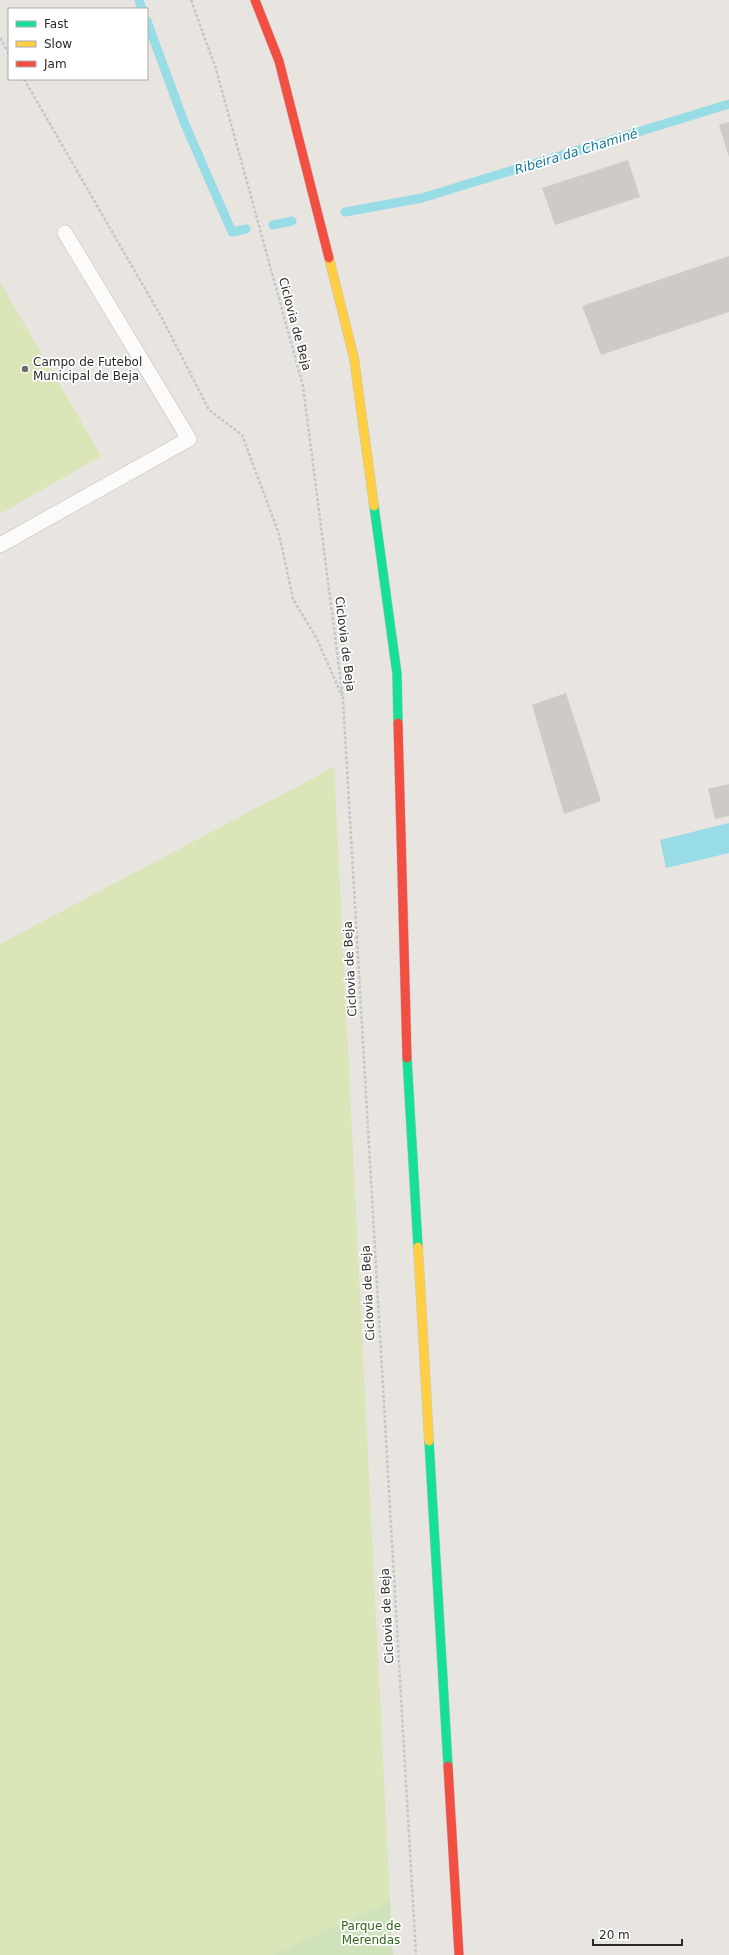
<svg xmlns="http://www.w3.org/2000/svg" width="729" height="1955" viewBox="0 0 729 1955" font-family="'DejaVu Sans',sans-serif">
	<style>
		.green { fill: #cfe2bb }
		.pitch { fill: #dae6b8 }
		.water { fill: #98dce6 }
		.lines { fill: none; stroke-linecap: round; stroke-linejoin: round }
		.stream { stroke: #98dce6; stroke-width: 9 }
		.building { fill: #cdcac7 }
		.lane-casing { stroke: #c2c1c1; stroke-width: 16 }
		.fast-casing { stroke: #c4c3c1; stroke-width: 10 }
		.slow-casing { stroke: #c4c3c1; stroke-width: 10 }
		.jam-casing { stroke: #c4c3c1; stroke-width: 10 }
		.path { stroke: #c6c6c5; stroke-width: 2.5; stroke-dasharray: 3 2; stroke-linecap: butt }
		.lane { stroke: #fcfbfa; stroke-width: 15 }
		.fast { stroke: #16e098; stroke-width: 9 }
		.slow { stroke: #ffcf43; stroke-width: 9 }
		.jam { stroke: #f24e42; stroke-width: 9 }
		.poi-dot { fill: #6c6b6a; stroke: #fff; stroke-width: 1.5 }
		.labels { text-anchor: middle; stroke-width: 3.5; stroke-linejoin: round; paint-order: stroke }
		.street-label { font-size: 12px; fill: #2a2a2a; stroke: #fff }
		.poi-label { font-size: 12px; fill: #2a2a2a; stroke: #fff; text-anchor: start }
		.park-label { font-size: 12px; fill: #35641d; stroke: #fff }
		.water-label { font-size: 13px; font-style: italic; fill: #137895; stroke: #fff }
	</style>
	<rect width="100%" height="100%" fill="#e8e4e0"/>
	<path class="green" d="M390,1901L393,1955H271Z"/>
	<path class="pitch" d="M0,282L101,456L0,514Z
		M334,767L390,1901L271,1955H0V944Z"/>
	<path class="water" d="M729,823V853L666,868L660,840Z"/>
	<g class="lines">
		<path class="stream" d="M139,0L142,9
			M147,21L184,122L232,232L246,229
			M345,212L422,198L729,104
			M273,225L292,221"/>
	</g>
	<path class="building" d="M729,122V157L719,125Z
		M628,160L640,197L555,225L542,188Z
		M729,256V312L601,355L582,306Z
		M566,693L601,801L564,814L532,705Z
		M729,784V816L715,819L708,789Z"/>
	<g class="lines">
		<g class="lane-casing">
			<path id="lane" d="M0,545L189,439L65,233"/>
		</g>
		<g class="fast-casing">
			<path id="fast" d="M374,506L397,674L398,723
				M407,1058L418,1247
				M429,1441L448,1766"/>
		</g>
		<g class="slow-casing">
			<path id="slow" d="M329,258L354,358L374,506
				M418,1247L429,1441"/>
		</g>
		<g class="jam-casing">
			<path id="jam" d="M255,0L279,61L329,258
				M398,723L407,1058
				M448,1766L459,1955"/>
		</g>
		<path class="path" d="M191,0L216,69L303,386L343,699L416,1955
			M0,38L9,54
			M24,79L163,320L209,410L242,435L279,534L293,599L317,639L342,696"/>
		<use href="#lane" class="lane"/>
		<use href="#fast" class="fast"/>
		<use href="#slow" class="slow"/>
		<use href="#jam" class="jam"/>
	</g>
	<circle class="poi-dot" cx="25" cy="369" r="4"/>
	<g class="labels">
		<g class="street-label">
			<text transform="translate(295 324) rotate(75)" y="4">Ciclovia de Beja</text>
			<text transform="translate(345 644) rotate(83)" y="4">Ciclovia de Beja</text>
			<text transform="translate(350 969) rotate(-93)" y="4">Ciclovia de Beja</text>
			<text transform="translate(368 1293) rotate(-93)" y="4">Ciclovia de Beja</text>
			<text transform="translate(387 1616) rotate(-93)" y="4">Ciclovia de Beja</text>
		</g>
		<g class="poi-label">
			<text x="33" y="366">Campo de Futebol<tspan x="33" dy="14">Municipal de Beja</tspan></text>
		</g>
		<g class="park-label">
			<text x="371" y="1930">Parque de<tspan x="371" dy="14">Merendas</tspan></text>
		</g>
		<g class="water-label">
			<text transform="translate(576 151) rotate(-17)" y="5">Ribeira da Chaminé</text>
		</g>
	</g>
	<rect x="8" y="8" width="140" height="72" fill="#ffffff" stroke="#aaaaaa"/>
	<rect x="16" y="21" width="20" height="6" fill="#16e098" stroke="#aaaaaa"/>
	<text x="44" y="28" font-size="12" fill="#2a2a2a">Fast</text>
	<rect x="16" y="41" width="20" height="6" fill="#ffcf43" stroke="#aaaaaa"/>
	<text x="44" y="48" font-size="12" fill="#2a2a2a">Slow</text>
	<rect x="16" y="61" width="20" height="6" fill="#f24e42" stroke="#aaaaaa"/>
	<text x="44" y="68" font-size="12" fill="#2a2a2a">Jam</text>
	<path d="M593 1939v6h89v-6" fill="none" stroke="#2a2a2a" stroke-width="2"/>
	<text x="599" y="1939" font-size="12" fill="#2a2a2a" stroke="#ffffff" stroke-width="3" paint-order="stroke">20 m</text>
</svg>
